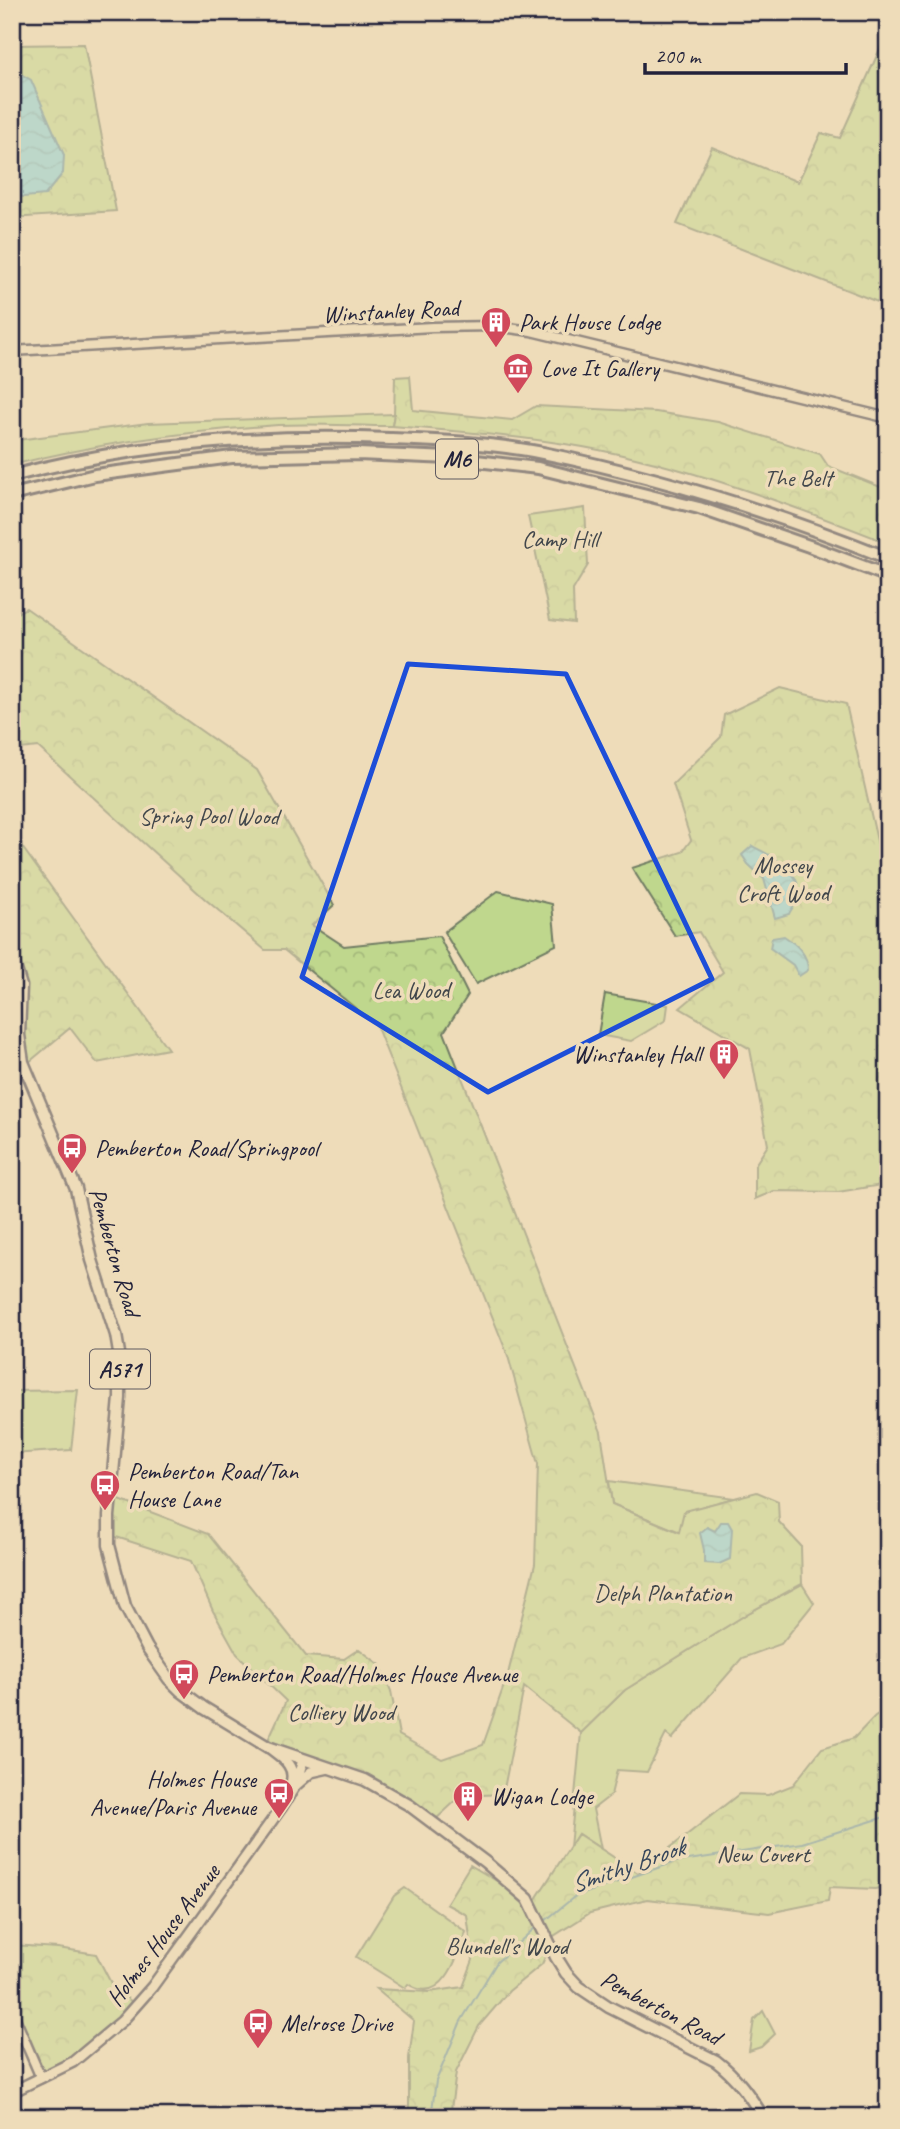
<svg xmlns="http://www.w3.org/2000/svg" width="900" height="2129" viewBox="0 0 900 2129" font-family="Caveat,sans-serif">
	<style>
		.green { fill: #bfd78d; stroke: #707c64; stroke-width: 2 }
		.forest { fill: url(#forest-crowns); stroke: #707c64; stroke-width: 2 }
		.water { fill: url(#water-waves); stroke: #5a8a9b; stroke-width: 2 }
		.lines { fill: none; stroke-linecap: round; stroke-linejoin: round }
		.stream { stroke: #5a8a9b; stroke-width: 2 }
		.tertiary-casing { stroke: #22223b; stroke-width: 13 }
		.secondary-casing { stroke: #22223b; stroke-width: 14 }
		.primary-casing { stroke: #22223b; stroke-width: 15 }
		.motorway-casing { stroke: #22223b; stroke-width: 16 }
		.tertiary { stroke: #eedcb9; stroke-width: 8 }
		.secondary { stroke: #eedcb9; stroke-width: 9 }
		.primary { stroke: #eedcb9; stroke-width: 10 }
		.motorway { stroke: #eedcb9; stroke-width: 10 }
		.marked { fill: none; stroke: #1d4ed8; stroke-width: 5; stroke-linejoin: round }
		.labels { text-anchor: middle; stroke-width: 7; stroke-linejoin: round; paint-order: stroke }
		.shield { fill: #eedcb9; stroke: #5f5a61; stroke-width: 2 }
		.shield-label { font-size: 23px; font-weight: bold; fill: #22223b }
		.street-label { font-size: 24px; fill: #22223b; stroke: #eedcb9 }
		.poi-label { font-size: 24px; fill: #22223b; stroke: #eedcb9; text-anchor: start }
		.park-label { font-size: 24px; fill: #41464b; stroke: #eedcb9 }
		.water-label { font-size: 26px; font-style: italic; fill: #35455b; stroke: #eedcb9 }
	</style>
	<defs>
		<pattern id="forest-crowns" width="20" height="18" patternUnits="userSpaceOnUse" patternTransform="scale(1.75)"><rect width="20" height="18" fill="#bfd78d"/><path d="M2 6a3 3 0 1 1 6 0M12 15a3 3 0 1 1 6 0" fill="none" stroke="#a4b87b"/></pattern>
		<pattern id="water-waves" width="16" height="10" patternUnits="userSpaceOnUse" patternTransform="scale(1.75)"><rect width="16" height="10" fill="#80d0db"/><path d="M0 5q4-4 8 0t8 0" fill="none" stroke="#6eb2bd"/></pattern>
	</defs>
	<rect width="100%" height="100%" fill="#eedcb9"/>
	<filter id="ink" filterUnits="userSpaceOnUse"><feTurbulence type="fractalNoise" baseFrequency=".0143" numOctaves="2"/><feDisplacementMap in="SourceGraphic" scale="14" xChannelSelector="R" yChannelSelector="G"/><feConvolveMatrix kernelMatrix="1 2 1 2 8 2 1 2 1" color-interpolation-filters="sRGB"/></filter>
	<g filter="url(#ink)">
		<path class="green" d="M394,414L392,426C354,426 316,423 278,425C189,431 99,443 12,465V441L17,440L148,423Z
			M498,891L552,904L556,945L476,984L444,932Z
			M605,994L668,1005L666,1020L631,1041L598,1035Z
			M78,1390L71,1450L12,1454V1391Z
			M609,1481L734,1498L685,1511L680,1532L612,1504Z
			M802,1584L814,1603L781,1644L742,1658L672,1739L666,1734L647,1772L617,1770L611,1795L593,1809L601,1849L578,1834L570,1847L581,1733L625,1690L750,1612Z
			M405,1888L466,1932C458,1957 442,2007 408,1984L405,1988L356,1957L394,1896Z
			M763,2011L775,2034L761,2047L749,2051L754,2020Z"/>
		<path class="forest" d="M888,31V306L677,224L712,147L798,182L821,133L840,138Z
			M84,44L116,211L12,218V45Z
			M410,376L413,410L512,420L536,406L656,412L718,422L820,454L828,466L888,490V543C791,505 685,465 583,447C519,436 456,431 392,426L394,414L395,377Z
			M585,508L588,565L573,590L574,623L550,620L528,516Z
			M26,608L257,770L334,905L312,925L344,946L439,936L468,995L444,1032L601,1432L612,1504L679,1532L684,1511L757,1492L778,1501L779,1522L801,1546L802,1584L750,1612L625,1690L581,1733L524,1687L503,1794L461,1796L434,1821L375,1779L268,1740L286,1701L237,1654L213,1611L191,1561L113,1536L114,1498L208,1534L306,1656L344,1659L359,1649L380,1665L391,1691L399,1735L442,1759L483,1745L508,1674L535,1564L538,1464L508,1356L376,1025L284,950H265L205,899L38,747L12,750V616Z
			M780,688L846,704L888,889V1184L838,1192L774,1191L755,1199V1165L768,1145L750,1049L680,1008L723,972L699,932L675,936L632,868L682,852L691,840L673,784L721,737L724,715Z
			M12,833L168,1049L97,1063L70,1028L28,1063L25,1051V999L20,966L12,947Z
			M888,1708V1886L875,1889L830,1887L828,1901L769,1913L647,1899L590,1913L549,1939L532,1905L578,1834L638,1873L739,1794L768,1795L793,1785L822,1748L854,1738L875,1716Z
			M470,1865L527,1899L547,1953L542,1964L509,1991L479,2026L456,2072L450,2117H409V2058L414,2021L376,1989L429,1992L463,1987L473,1960L467,1915L446,1904Z
			M12,1945L58,1948L96,1954L112,1985L133,2003L88,2049L36,2077L12,2022Z"/>
		<path class="water" d="M12,69L31,80L64,155L63,173L45,195L24,197L12,195Z
			M752,846C772,856 806,872 797,899C796,904 791,909 789,914L775,918L764,879L748,864L742,855Z
			M784,936C796,944 808,954 808,970L799,976L793,965L770,948L772,938Z
			M721,1522H728L732,1529L730,1559L719,1564L704,1563V1550L700,1533L707,1527L715,1531Z"/>
		<g class="lines">
			<path class="stream" d="M546,1920L574,1897L675,1862L802,1843L888,1816
				M431,2117L436,2081L461,2021L497,1962L536,1927"/>
			<g class="tertiary-casing">
				<path id="tertiary" d="M12,351L432,327L495,326L531,331L888,418
					M12,2011L41,2078"/>
			</g>
			<g class="secondary-casing">
				<path id="secondary" d="M272,1750C284,1759 296,1767 291,1783
					M296,1785L311,1772L329,1768
					M12,2092L73,2062L122,2021L152,1987L281,1808L295,1786L303,1760"/>
			</g>
			<g class="primary-casing">
				<path id="primary" d="M12,957L21,986L19,1035L23,1062L76,1189L92,1260L116,1335L120,1359V1398L109,1516V1545L125,1606L147,1648L169,1679L181,1691L204,1708L268,1747L365,1780L409,1805L485,1862L528,1899L556,1957L566,1973L579,1987L609,2007L716,2061C737,2077 749,2095 763,2117"/>
			</g>
			<g class="motorway-casing">
				<path id="motorway" d="M12,476C135,443 263,434 390,439C441,441 494,443 543,453C661,477 776,513 888,558
					M12,495L95,475L232,457L358,454L450,458L538,468L699,508L809,546L888,576"/>
			</g>
			<use href="#tertiary" class="tertiary"/>
			<use href="#secondary" class="secondary"/>
			<use href="#primary" class="primary"/>
			<use href="#motorway" class="motorway"/>
		</g>
	</g>
	<path d="M0 0H900V2129H0ZM408,664L566,674L712,979L488,1092L302,977Z" fill="#eedcb9" fill-opacity=".55" fill-rule="evenodd"/>
	<path class="marked" d="M408,664L566,674L712,979L488,1092L302,977Z"/>
	<defs>
		<g id="building-pin" transform="scale(1.575)"><path d="M0 17L-7.5 6A9.5 9.5 0 1 1 7.5 6Z" fill="#d1495b" stroke="#eedcb9"/><path d="M-4-6H4V6H1V3H-1V6H-4ZM-2.5-4.3h1.7v1.8h-1.7ZM.8-4.3h1.7v1.8H.8ZM-2.5-1h1.7V.8h-1.7ZM.8-1h1.7V.8H.8Z" fill="#fff"/></g>
		<g id="museum-pin" transform="scale(1.575)"><path d="M0 17L-7.5 6A9.5 9.5 0 1 1 7.5 6Z" fill="#d1495b" stroke="#eedcb9"/><path d="M0-6L6-3V-2H-6V-3ZM-5-1h2V3h-2ZM-1-1h2V3h-2ZM3-1h2V3H3ZM-6 4H6V6H-6Z" fill="#fff"/></g>
		<g id="bus-pin" transform="scale(1.575)"><path d="M0 17L-7.5 6A9.5 9.5 0 1 1 7.5 6Z" fill="#d1495b" stroke="#eedcb9"/><path d="M-5-6H5V4H4V6H2V4H-2V6H-4V4H-5ZM-3.5-4V0h7V-4ZM-3.5 1.2v1.5H-2V1.2ZM2 1.2v1.5H3.5V1.2Z" fill="#fff"/></g>
	</defs>
	<g fill-rule="evenodd">
		<use href="#building-pin" x="496" y="322"/>
		<use href="#museum-pin" x="518" y="368"/>
		<use href="#building-pin" x="724" y="1054"/>
		<use href="#bus-pin" x="72" y="1148"/>
		<use href="#bus-pin" x="105" y="1485"/>
		<use href="#bus-pin" x="184" y="1674"/>
		<use href="#bus-pin" x="279" y="1793"/>
		<use href="#building-pin" x="468" y="1796"/>
		<use href="#bus-pin" x="258" y="2023"/>
	</g>
	<g class="labels">
		<g class="shield">
			<rect x="436" y="439.5" width="42" height="39" rx="5"/>
			<rect x="90" y="1349.5" width="60" height="39" rx="5"/>
		</g>
		<g class="shield-label">
			<text x="457" y="467">M6</text>
			<text x="120" y="1377">A571</text>
		</g>
		<g class="street-label">
			<text transform="translate(391 311) rotate(-3)" y="8">Winstanley Road</text>
			<text transform="translate(115 1252) rotate(74)" y="8">Pemberton Road</text>
			<text transform="translate(163 1935) rotate(-53)" y="8">Holmes House Avenue</text>
			<text transform="translate(661 2008) rotate(28)" y="8">Pemberton Road</text>
		</g>
		<g class="poi-label">
			<text x="519" y="330">Park House Lodge</text>
			<text x="541" y="376">Love It Gallery</text>
			<text x="701" y="1062" text-anchor="end">Winstanley Hall</text>
			<text x="95" y="1156">Pemberton Road/Springpool</text>
			<text x="128" y="1479">Pemberton Road/Tan<tspan x="128" dy="28">House Lane</tspan></text>
			<text x="207" y="1682">Pemberton Road/Holmes House Avenue</text>
			<text x="256" y="1787" text-anchor="end">Holmes House<tspan x="256" dy="28">Avenue/Paris Avenue</tspan></text>
			<text x="491" y="1804">Wigan Lodge</text>
			<text x="281" y="2031">Melrose Drive</text>
		</g>
		<g class="park-label">
			<text x="798" y="486">The Belt</text>
			<text x="560" y="547">Camp Hill</text>
			<text x="209" y="824">Spring Pool Wood</text>
			<text x="783" y="873">Mossey<tspan x="783" dy="28">Croft Wood</tspan></text>
			<text x="411" y="998">Lea Wood</text>
			<text x="663" y="1601">Delph Plantation</text>
			<text x="341" y="1720">Colliery Wood</text>
			<text x="763" y="1862">New Covert</text>
			<text x="507" y="1954">Blundell's Wood</text>
		</g>
		<g class="water-label">
			<text transform="translate(627 1865) rotate(-19)" y="9">Smithy Brook</text>
		</g>
	</g>
	<rect width="900" height="2129" fill="none" stroke="#eedcb9" stroke-width="42"/>
	<rect x="21" y="21" width="858" height="2087" fill="none" stroke="#22223b" stroke-width="2.5" filter="url(#ink)"/>
	<path d="M645 63v10h201v-10" fill="none" stroke="#22223b" stroke-width="3.5"/>
	<text x="655" y="63" font-size="21" fill="#22223b" stroke="#eedcb9" stroke-width="5" paint-order="stroke">200 m</text>
</svg>
